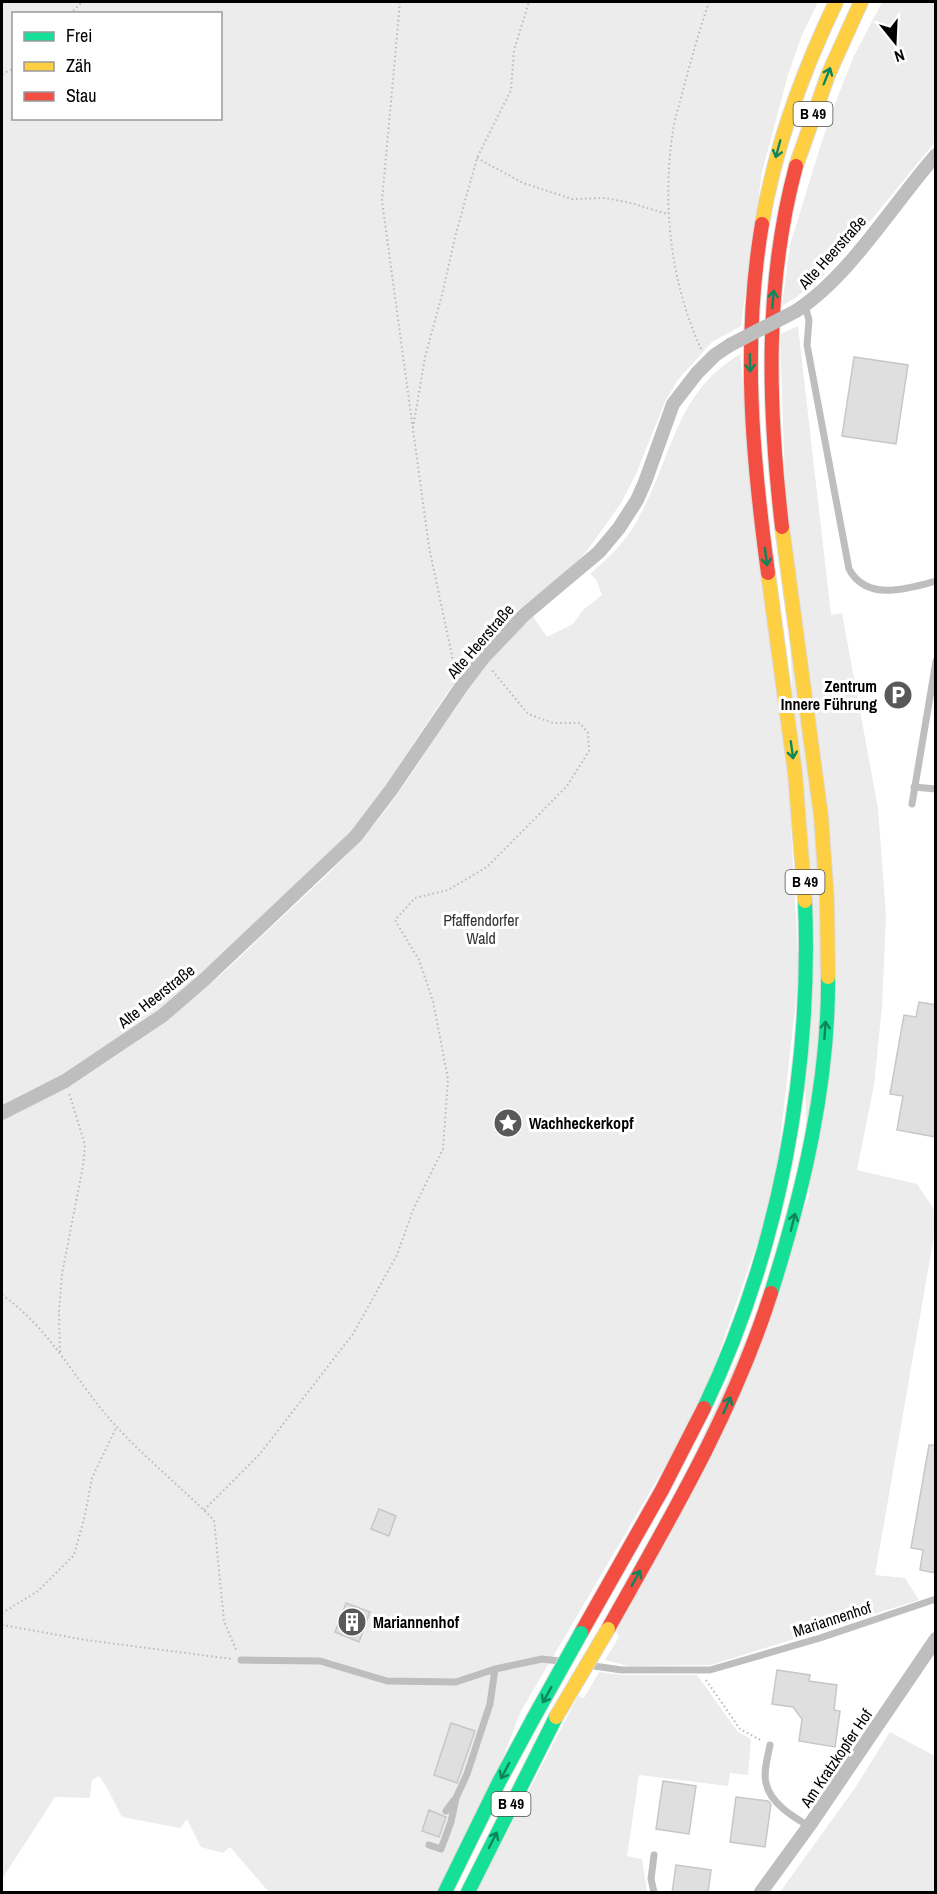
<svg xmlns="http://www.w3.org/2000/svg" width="937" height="1894" viewBox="0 0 937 1894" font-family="'Archivo Narrow',sans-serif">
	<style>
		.green { fill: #ececec; fill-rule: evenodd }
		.building { fill: #dfdfdf; stroke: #c7c7c7; stroke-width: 1.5 }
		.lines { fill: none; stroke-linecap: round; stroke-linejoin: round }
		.fast-casing { stroke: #dbdbdb; stroke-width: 16 }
		.slow-casing { stroke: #dbdbdb; stroke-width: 16 }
		.jam-casing { stroke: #dbdbdb; stroke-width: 16 }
		.path { stroke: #b9b9b9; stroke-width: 2; stroke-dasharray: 1.5 3; stroke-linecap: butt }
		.lane { stroke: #bebebe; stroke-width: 7 }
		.street { stroke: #bebebe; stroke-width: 14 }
		.fast { stroke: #16e098; stroke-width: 14 }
		.slow { stroke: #ffcf43; stroke-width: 14 }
		.jam { stroke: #f24e42; stroke-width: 14 }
		.fast-bridge-casing { stroke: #dbdbdb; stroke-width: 16; stroke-linecap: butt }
		.slow-bridge-casing { stroke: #dbdbdb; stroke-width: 16; stroke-linecap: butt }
		.street-bridge { stroke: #bebebe; stroke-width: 14 }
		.fast-bridge { stroke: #16e098; stroke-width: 14 }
		.slow-bridge { stroke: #ffcf43; stroke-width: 14 }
		.oneway { stroke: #0d865b }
		.labels { text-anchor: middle; stroke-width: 6; stroke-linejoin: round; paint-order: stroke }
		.shield { fill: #fff; stroke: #4c4c4c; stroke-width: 1.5 }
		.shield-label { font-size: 15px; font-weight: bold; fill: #000 }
		.street-label { font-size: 16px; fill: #000; stroke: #fff }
		.poi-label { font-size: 16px; font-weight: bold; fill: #000; stroke: #fff; text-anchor: start }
		.park-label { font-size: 16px; fill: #333; stroke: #fff }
	</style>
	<rect width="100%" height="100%" fill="#fff"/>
	<path class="green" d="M2,2H818L802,35L788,75L762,172L741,326L712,342L677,381L665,402L636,474L621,503L587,551L573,566L517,611L486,643L447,693L367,814L327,859L197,979L156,1013L61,1078L2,1106ZM14,14H220V118H14Z
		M882,2H935V142L853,242L822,277L795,298L782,306L790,245L821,144L834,106L854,56Z
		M798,326L831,615L842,613L878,808L886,915L882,1007L874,1085L857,1170L917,1184L935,1211V1230L875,1575L905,1578L919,1600L711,1665L628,1666L605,1660L619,1637L616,1632L809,1197L780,334Z
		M740,354L788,772L799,973L774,1195L700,1407L521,1711L489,1794L442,1892H269L230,1847L223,1853L201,1847L187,1819L180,1828L122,1817L106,1786L99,1776L92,1780L90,1798L55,1797L2,1879V1121C74,1085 141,1043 203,990C229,969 252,945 277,922C310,891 344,860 373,826C408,784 435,735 466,690C485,663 509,639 532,615L547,637L573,624L583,610L602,595L596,579L590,574C610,557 628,539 640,515C674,453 674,395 740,354Z
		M599,1672L623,1675H697L738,1732L751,1739L748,1775L730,1773L728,1786L639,1775L627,1856L642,1859L647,1892H476L578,1696L584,1698Z
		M890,1732L935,1756V1892H780L855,1788Z"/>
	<path class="building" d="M854,357L908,365L896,444L842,436Z
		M919,1002L936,1005V1137L897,1130L903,1096L890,1094L904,1015L916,1017Z
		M929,1445H936V1573L920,1570L923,1550L911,1548Z
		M379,1509L396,1516L389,1536L371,1529Z
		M346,1603L370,1612L359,1642L335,1632Z
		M777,1670L810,1675L809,1681L837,1685L834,1710L840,1711L835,1747L799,1741L802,1719L793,1707L772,1704Z
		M451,1723L475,1731L457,1783L434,1775Z
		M663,1781L696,1786L689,1834L656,1829Z
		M736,1797L768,1801L771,1804L765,1847L730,1842Z
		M429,1810L446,1817L439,1837L422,1831Z
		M676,1865L711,1870L708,1893H672Z"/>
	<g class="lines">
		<g class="fast-casing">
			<path id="fast" d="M771,1293C803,1192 829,1084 828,977
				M704,1408C779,1251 812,1075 805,901
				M445,1892L499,1782L533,1719
				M468,1892L556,1717"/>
		</g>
		<g class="slow-casing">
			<path id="slow" d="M796,166L828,75L861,2
				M762,224C775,146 802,73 836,2
				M782,527L821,816L827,901L828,977
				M768,573L795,773L805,901"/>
		</g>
		<g class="jam-casing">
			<path id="jam" d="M762,224C742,343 752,455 768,573
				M782,527C768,406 764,285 796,166
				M608,1629C669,1520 733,1413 771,1293
				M581,1633L662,1490L704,1408"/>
		</g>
		<path class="path" d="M400,2L382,201L429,547L455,670
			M2,4L5,2
			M70,14L82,2
			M2,74L14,68
			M477,158L523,183L572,199L605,198L631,203L667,214
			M701,349C670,281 662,204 673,130C675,118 679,106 682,94C690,63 699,32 709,2
			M413,428L425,357L442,295L456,233L477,158L511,90L514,50L529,2
			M2,1295C51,1329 75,1381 115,1425C146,1459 182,1488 214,1520L224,1621L237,1652
			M60,1352L59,1312L62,1274L83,1166L85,1145L69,1093
			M204,1510L259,1455L353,1334L397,1255L413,1210L443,1149L448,1079L433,1001L419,960L395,920L415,898L448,890L487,867L567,786L589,751L588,733L580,723H553L528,714L491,669
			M2,1613L38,1591L74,1555L85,1515L92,1478L116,1428
			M2,1625L86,1640L232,1659
			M706,1680L740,1729L762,1741"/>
		<path class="lane" d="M805,306L809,320L807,345L849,569C867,602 907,589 936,581
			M914,787L936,789
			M912,804L936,661
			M241,1660L320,1661L387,1681L456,1682L495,1669L542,1659L559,1661
			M594,1666L622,1670H710L820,1638L936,1599
			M770,1745C768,1756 763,1772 766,1783C770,1803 793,1817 809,1826
			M446,1811L454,1800
			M429,1845L441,1849L451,1822L456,1798L467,1774L490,1704L495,1669
			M654,1855L651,1879L654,1892"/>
		<path class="street" d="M796,311C850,276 893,204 936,155
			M2,1113L65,1081L162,1016L205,979L356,836L391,790L461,687L483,658L524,615L599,552L619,528L637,500L645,482L673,404L697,373L715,355L730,345
			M761,1892L809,1826L936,1639"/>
		<use href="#fast" class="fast"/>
		<use href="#slow" class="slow"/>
		<use href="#jam" class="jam"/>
		<g class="fast-bridge-casing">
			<path id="fast-bridge" d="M533,1719L581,1633"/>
		</g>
		<g class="slow-bridge-casing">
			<path id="slow-bridge" d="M556,1717L608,1629"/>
		</g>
		<path class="street-bridge" d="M730,345L796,311"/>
		<use href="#fast-bridge" class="fast-bridge"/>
		<use href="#slow-bridge" class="slow-bridge"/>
	</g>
	<defs><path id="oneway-shaft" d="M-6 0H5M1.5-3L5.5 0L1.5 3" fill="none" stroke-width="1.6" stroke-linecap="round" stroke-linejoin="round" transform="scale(1.5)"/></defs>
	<g class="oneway">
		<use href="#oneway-shaft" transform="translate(827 76) rotate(-68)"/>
		<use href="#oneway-shaft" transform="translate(778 149) rotate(105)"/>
		<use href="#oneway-shaft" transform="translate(773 299) rotate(-85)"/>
		<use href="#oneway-shaft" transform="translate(750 363) rotate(89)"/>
		<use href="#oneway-shaft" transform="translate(766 557) rotate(83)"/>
		<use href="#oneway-shaft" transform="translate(792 750) rotate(82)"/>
		<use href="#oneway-shaft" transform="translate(825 1030) rotate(-86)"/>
		<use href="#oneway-shaft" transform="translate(793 1222) rotate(-76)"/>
		<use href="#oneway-shaft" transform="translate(727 1405) rotate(-66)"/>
		<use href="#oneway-shaft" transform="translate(636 1578) rotate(-61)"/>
		<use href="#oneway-shaft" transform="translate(547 1695) rotate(119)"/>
		<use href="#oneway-shaft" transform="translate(505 1771) rotate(118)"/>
		<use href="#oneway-shaft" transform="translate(493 1840) rotate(-63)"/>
	</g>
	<defs>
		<g id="parking-disc" transform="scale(1.5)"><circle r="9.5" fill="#595959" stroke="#fff"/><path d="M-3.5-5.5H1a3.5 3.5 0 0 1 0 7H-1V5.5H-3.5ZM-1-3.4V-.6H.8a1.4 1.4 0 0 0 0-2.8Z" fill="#fff"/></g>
		<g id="sight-disc" transform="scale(1.5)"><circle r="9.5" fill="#595959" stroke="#fff"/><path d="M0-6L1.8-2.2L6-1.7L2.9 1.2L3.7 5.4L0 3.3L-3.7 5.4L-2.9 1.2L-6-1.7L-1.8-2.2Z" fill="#fff"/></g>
		<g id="building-disc" transform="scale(1.5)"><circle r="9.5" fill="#595959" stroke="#fff"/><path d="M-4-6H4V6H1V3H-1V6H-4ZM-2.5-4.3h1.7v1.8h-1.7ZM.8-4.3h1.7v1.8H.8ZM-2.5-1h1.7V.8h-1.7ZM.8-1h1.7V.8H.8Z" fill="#fff"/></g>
	</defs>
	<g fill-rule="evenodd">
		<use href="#parking-disc" x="898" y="695"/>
		<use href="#sight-disc" x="508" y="1123"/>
		<use href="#building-disc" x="352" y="1622"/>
	</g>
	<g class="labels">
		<g class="shield">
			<rect x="793.5" y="102" width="39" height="24" rx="4.5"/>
			<rect x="785.5" y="870" width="39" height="24" rx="4.5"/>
			<rect x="491.5" y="1792" width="39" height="24" rx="4.5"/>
		</g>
		<g class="shield-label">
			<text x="813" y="119">B 49</text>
			<text x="805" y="887">B 49</text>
			<text x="511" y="1809">B 49</text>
		</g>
		<g class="street-label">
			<text transform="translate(832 252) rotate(-48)" y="6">Alte Heerstraße</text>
			<text transform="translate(480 641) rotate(-49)" y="6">Alte Heerstraße</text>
			<text transform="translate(156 996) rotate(-38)" y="6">Alte Heerstraße</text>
			<text transform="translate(832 1619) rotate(-18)" y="6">Mariannenhof</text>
			<text transform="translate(836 1758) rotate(-56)" y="6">Am Kratzkopfer Hof</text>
		</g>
		<g class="poi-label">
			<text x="877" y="692" text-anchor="end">Zentrum<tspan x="877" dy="18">Innere Führung</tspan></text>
			<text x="529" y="1129">Wachheckerkopf</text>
			<text x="373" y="1628">Mariannenhof</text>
		</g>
		<g class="park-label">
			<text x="481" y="926">Pfaffendorfer<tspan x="481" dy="18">Wald</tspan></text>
		</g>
	</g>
	<rect width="937" height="1894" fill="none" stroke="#000000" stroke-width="6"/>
	<rect x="12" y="12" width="210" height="108" fill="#ffffff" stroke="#999999" stroke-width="1.5"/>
	<rect x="24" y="32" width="30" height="9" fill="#16e098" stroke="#999999" stroke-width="1.5"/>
	<text x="66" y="42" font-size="18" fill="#000000">Frei</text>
	<rect x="24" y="62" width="30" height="9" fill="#ffcf43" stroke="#999999" stroke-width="1.5"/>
	<text x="66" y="72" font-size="18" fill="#000000">Zäh</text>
	<rect x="24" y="92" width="30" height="9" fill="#f24e42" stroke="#999999" stroke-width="1.5"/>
	<text x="66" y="102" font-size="18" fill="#000000">Stau</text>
	<g transform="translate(895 42) rotate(162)" stroke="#ffffff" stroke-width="4.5" paint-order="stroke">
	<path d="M0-4.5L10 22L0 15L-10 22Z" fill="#000000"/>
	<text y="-9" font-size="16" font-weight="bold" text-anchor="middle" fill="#000000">N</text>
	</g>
</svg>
